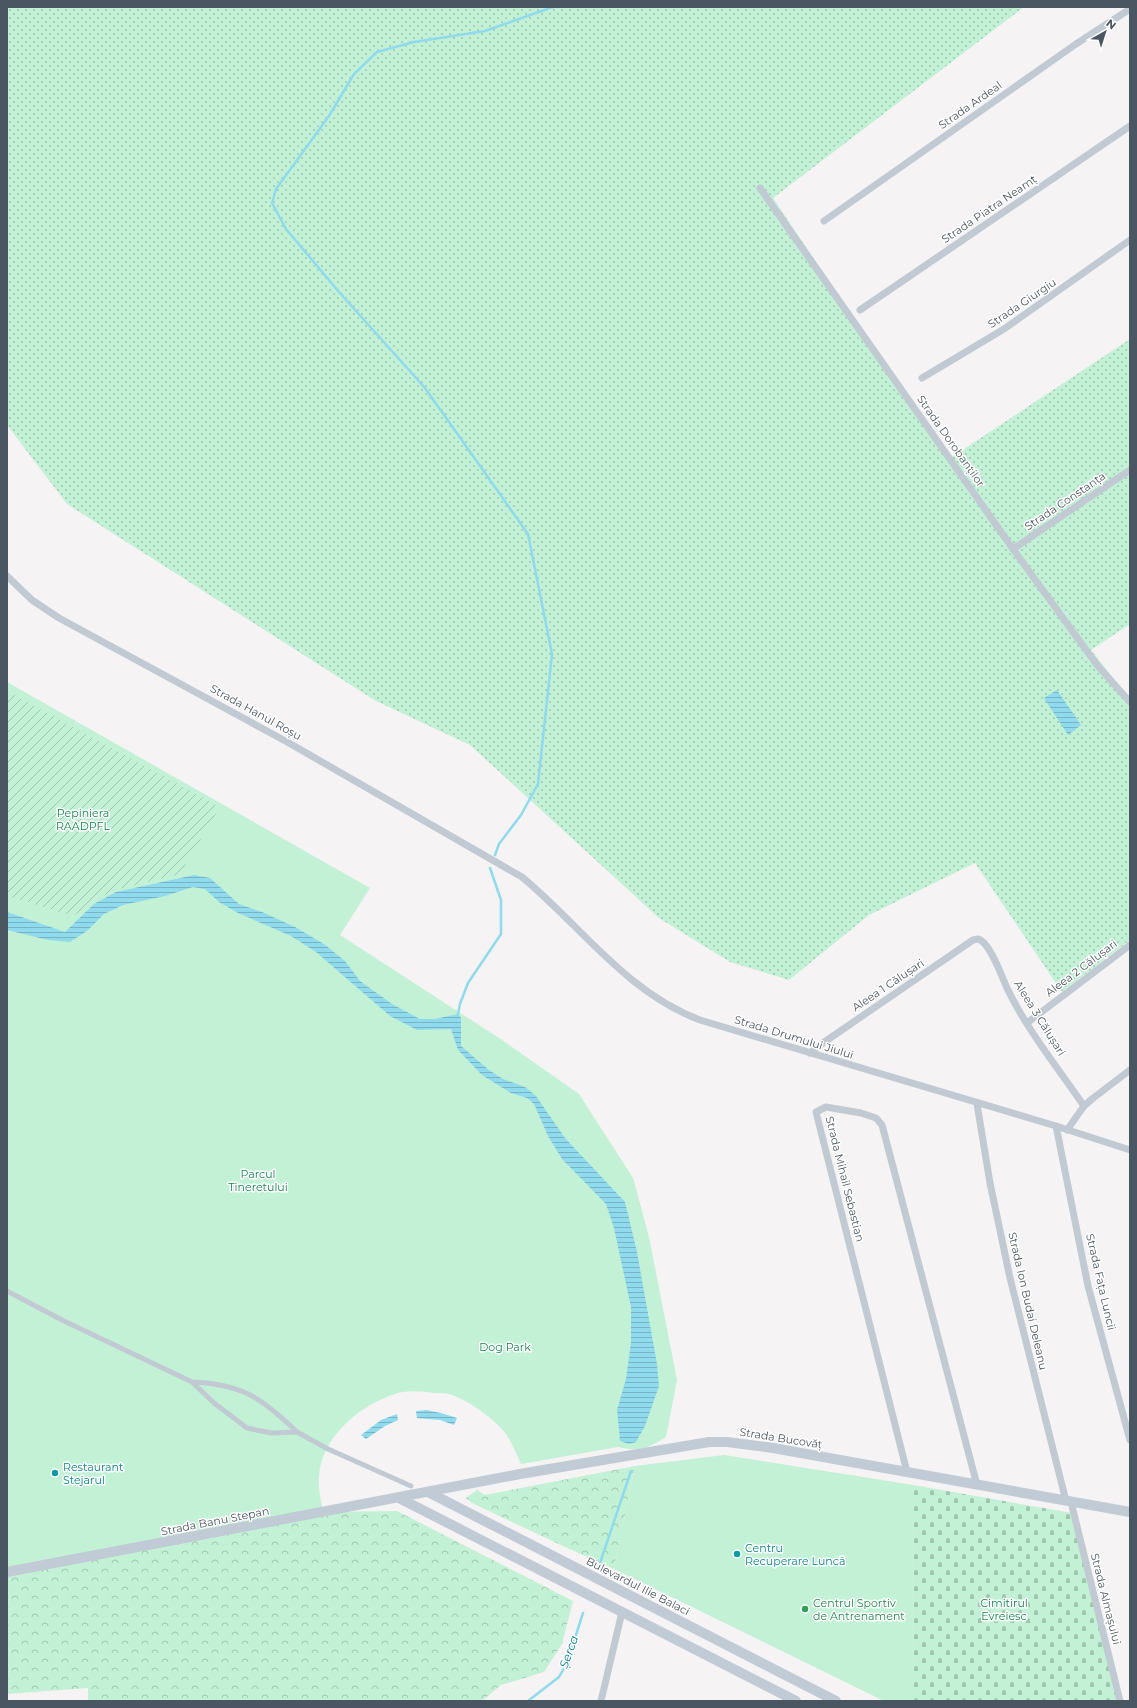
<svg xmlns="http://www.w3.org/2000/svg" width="1137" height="1708" viewBox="0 0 1137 1708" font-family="Montserrat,sans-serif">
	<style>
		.grass { fill: url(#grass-dots) }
		.forest { fill: url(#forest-crowns) }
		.cemetery { fill: url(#cemetery-stones) }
		.park { fill: #c3f1d5 }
		.garden { fill: url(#garden-furrows) }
		.water { fill: url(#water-rules) }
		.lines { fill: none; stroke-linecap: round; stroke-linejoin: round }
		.stream { stroke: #90daee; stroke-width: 2.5 }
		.pedestrian { stroke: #c1cad2; stroke-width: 5 }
		.minor { stroke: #c1cad2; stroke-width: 7 }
		.secondary { stroke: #c1cbd6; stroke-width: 10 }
		.culture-dot { fill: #0f9aa8; stroke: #fff; stroke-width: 1.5 }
		.leisure-dot { fill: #2e9e5b; stroke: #fff; stroke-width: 1.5 }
		.labels { text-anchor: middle; stroke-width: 3; stroke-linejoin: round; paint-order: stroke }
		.street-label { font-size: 11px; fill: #4a5661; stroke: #fff }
		.park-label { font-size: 11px; fill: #17864f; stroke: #fff }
		.culture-label { font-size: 11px; fill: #0d838f; stroke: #fff; text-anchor: start }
		.leisure-label { font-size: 11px; fill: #27864d; stroke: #fff; text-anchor: start }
		.water-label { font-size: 12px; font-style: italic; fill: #0c7c9b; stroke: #fff }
	</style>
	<defs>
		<pattern id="grass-dots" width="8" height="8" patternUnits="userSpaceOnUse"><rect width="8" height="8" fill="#c3f1d5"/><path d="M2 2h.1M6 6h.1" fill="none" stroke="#a0c6b0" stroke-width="1.8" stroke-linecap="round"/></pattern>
		<pattern id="forest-crowns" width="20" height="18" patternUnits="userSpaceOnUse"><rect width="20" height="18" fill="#c3f1d5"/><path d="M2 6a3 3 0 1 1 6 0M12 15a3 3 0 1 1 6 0" fill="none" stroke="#a0c6b0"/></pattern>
		<pattern id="cemetery-stones" width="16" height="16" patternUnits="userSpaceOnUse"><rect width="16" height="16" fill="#c3f1d5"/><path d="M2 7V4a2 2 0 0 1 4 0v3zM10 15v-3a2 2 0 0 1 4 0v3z" fill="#a0c6b0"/></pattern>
		<pattern id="garden-furrows" width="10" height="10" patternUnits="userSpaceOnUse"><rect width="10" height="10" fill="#c3f1d5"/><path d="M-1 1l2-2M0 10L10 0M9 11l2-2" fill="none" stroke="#a0c6b0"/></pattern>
		<pattern id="water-rules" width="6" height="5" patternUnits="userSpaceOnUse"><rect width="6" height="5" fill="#90daee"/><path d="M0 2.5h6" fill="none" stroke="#78b4c4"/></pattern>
	</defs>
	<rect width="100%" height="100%" fill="#f5f3f3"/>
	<path class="grass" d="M7,7H1024L773,198L949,459L1130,339V624L1091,650L1130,699V940L1062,992L975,863L869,915L789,980L730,962L659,918L470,745L376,701L67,504L7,425Z"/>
	<path class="forest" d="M635,1466L614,1569L563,1546L472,1503L466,1498L477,1490L485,1495Z
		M397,1511L573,1601L562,1644L544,1672L501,1685L482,1701H88V1688L7,1694V1572L323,1512Z"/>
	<path class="cemetery" d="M913,1485L1072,1513L1119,1701H914Z"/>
	<path class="park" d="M7,682L370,888L340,935L502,1040L579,1094L633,1178L649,1237L677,1380L666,1437C646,1449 641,1452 618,1447L521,1464C516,1453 510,1438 502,1429C488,1415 471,1402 452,1395C447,1393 440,1393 434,1393C421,1391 404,1390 392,1395C358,1407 322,1437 319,1476C318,1488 321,1500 323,1512L7,1572Z
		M724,1455L913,1485L914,1701H884L614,1569L635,1466Z"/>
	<path class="garden" d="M7,691L220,807L180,874L111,891L73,916L7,896Z"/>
	<path class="water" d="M1057,690L1081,725L1068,735L1044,698Z
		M194,875L210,878L239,904L262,912L295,927L324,944L345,961L360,981L392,1004L420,1019H435L458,1014L461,1018V1046L489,1070L503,1079L525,1087L536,1096L565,1138L625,1202L637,1252L657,1364L659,1386L645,1426L636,1442L629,1444L620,1441L617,1410L626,1379L631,1342V1307L614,1228L606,1204L562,1159L548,1136L534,1104L527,1098L511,1093L482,1075L458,1050L451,1029L417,1030L390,1016L316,952L291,936L238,913L219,902L205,889L193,887L165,896L123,905L104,914L87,931L70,942L48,940L7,930V912L65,932L94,904L116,892Z
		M426,1410L441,1413L457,1418L454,1425L440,1420L417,1418L416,1411Z
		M397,1414L398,1420L385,1426L366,1439L361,1435L381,1420Z"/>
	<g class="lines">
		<path class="stream" d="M495,855L499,844L521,815L538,784L552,654L528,534L425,388L339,292L286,229L272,203L276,189L329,116L354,74L377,52L414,42L485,31L553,7
			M458,1014L460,1004L468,983L501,934V900L490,868
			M600,1563L631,1471
			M528,1701L559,1677L567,1663L583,1613"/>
		<path class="pedestrian" d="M7,1291L62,1320L192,1382L214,1403L247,1428L271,1433L297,1432L328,1449L411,1486
			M192,1382C242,1384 262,1398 297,1432"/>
		<path class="minor" d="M760,188L1013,549L1097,665L1130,702
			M824,221L1076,44L1130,9
			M860,310L1130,126
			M922,378L1004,329L1130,240
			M1013,549L1130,470
			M7,576L32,600L59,618L289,743L522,877C581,926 626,992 700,1020L1056,1126L1130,1150
			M1027,1023L1130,945
			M810,1053L820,1045L973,940L978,939C990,942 1002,977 1007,988C1027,1030 1058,1068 1084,1106
			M977,1104L990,1183L1010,1278L1066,1501
			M1056,1126L1088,1286L1130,1440
			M1067,1130L1084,1106L1092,1099L1130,1070
			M907,1472L816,1112L826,1107L861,1113L876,1118L882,1125L977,1485
			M1071,1502L1120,1701
			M601,1701L622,1612"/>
		<path class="secondary" d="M428,1492L836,1701
			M399,1498L796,1701
			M7,1572L520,1474L709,1442H727L773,1448L1130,1512"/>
	</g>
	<g class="culture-dot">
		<circle cx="55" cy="1473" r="4"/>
		<circle cx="737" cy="1554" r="4"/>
	</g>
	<circle class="leisure-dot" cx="805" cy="1609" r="4"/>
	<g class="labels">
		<g class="street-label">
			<text transform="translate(970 105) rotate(-35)" y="4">Strada Ardeal</text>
			<text transform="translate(989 209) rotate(-34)" y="4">Strada Piatra Neamț</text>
			<text transform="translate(1022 303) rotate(-34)" y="4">Strada Giurgiu</text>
			<text transform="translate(951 441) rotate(55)" y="4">Strada Dorobanților</text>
			<text transform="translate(1065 501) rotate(-34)" y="4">Strada Constanța</text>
			<text transform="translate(256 712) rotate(29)" y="4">Strada Hanul Roșu</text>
			<text transform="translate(1081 968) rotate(-37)" y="4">Aleea 2 Călușari</text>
			<text transform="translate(888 985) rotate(-34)" y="4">Aleea 1 Călușari</text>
			<text transform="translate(1040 1018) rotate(58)" y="4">Aleea 3 Călușari</text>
			<text transform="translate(794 1037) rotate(17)" y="4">Strada Drumului Jiului</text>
			<text transform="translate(845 1179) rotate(76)" y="4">Strada Mihail Sebastian</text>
			<text transform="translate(1101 1282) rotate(77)" y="4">Strada Fața Luncii</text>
			<text transform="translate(1028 1301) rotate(77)" y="4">Strada Ion Budai Deleanu</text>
			<text transform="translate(781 1438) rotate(9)" y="4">Strada Bucovăț</text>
			<text transform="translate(215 1521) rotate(-11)" y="4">Strada Banu Stepan</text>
			<text transform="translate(638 1586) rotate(27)" y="4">Bulevardul Ilie Balaci</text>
			<text transform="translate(1106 1599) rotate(76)" y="4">Strada Almașului</text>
		</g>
		<g class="park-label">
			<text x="83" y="817">Pepiniera<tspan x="83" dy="13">RAADPFL</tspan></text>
			<text x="258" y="1178">Parcul<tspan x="258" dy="13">Tineretului</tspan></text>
			<text x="505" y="1351">Dog Park</text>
			<text x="1004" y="1607">Cimitirul<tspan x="1004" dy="13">Evreiesc</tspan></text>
		</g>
		<g class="culture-label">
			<text x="63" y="1471">Restaurant<tspan x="63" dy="13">Stejarul</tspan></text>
			<text x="745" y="1552">Centru<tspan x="745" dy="13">Recuperare Luncă</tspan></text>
		</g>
		<g class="leisure-label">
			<text x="813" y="1607">Centrul Sportiv<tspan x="813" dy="13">de Antrenament</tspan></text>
		</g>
		<g class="water-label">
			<text transform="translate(569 1652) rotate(-70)" y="4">Șerca</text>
		</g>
	</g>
	<rect width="1137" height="1708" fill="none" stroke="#4a5661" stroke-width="16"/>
	<g transform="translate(1105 32) rotate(39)" stroke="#ffffff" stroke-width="3" paint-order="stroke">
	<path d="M0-3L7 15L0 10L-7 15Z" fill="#4a5661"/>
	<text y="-6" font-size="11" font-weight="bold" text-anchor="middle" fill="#4a5661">N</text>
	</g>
</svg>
